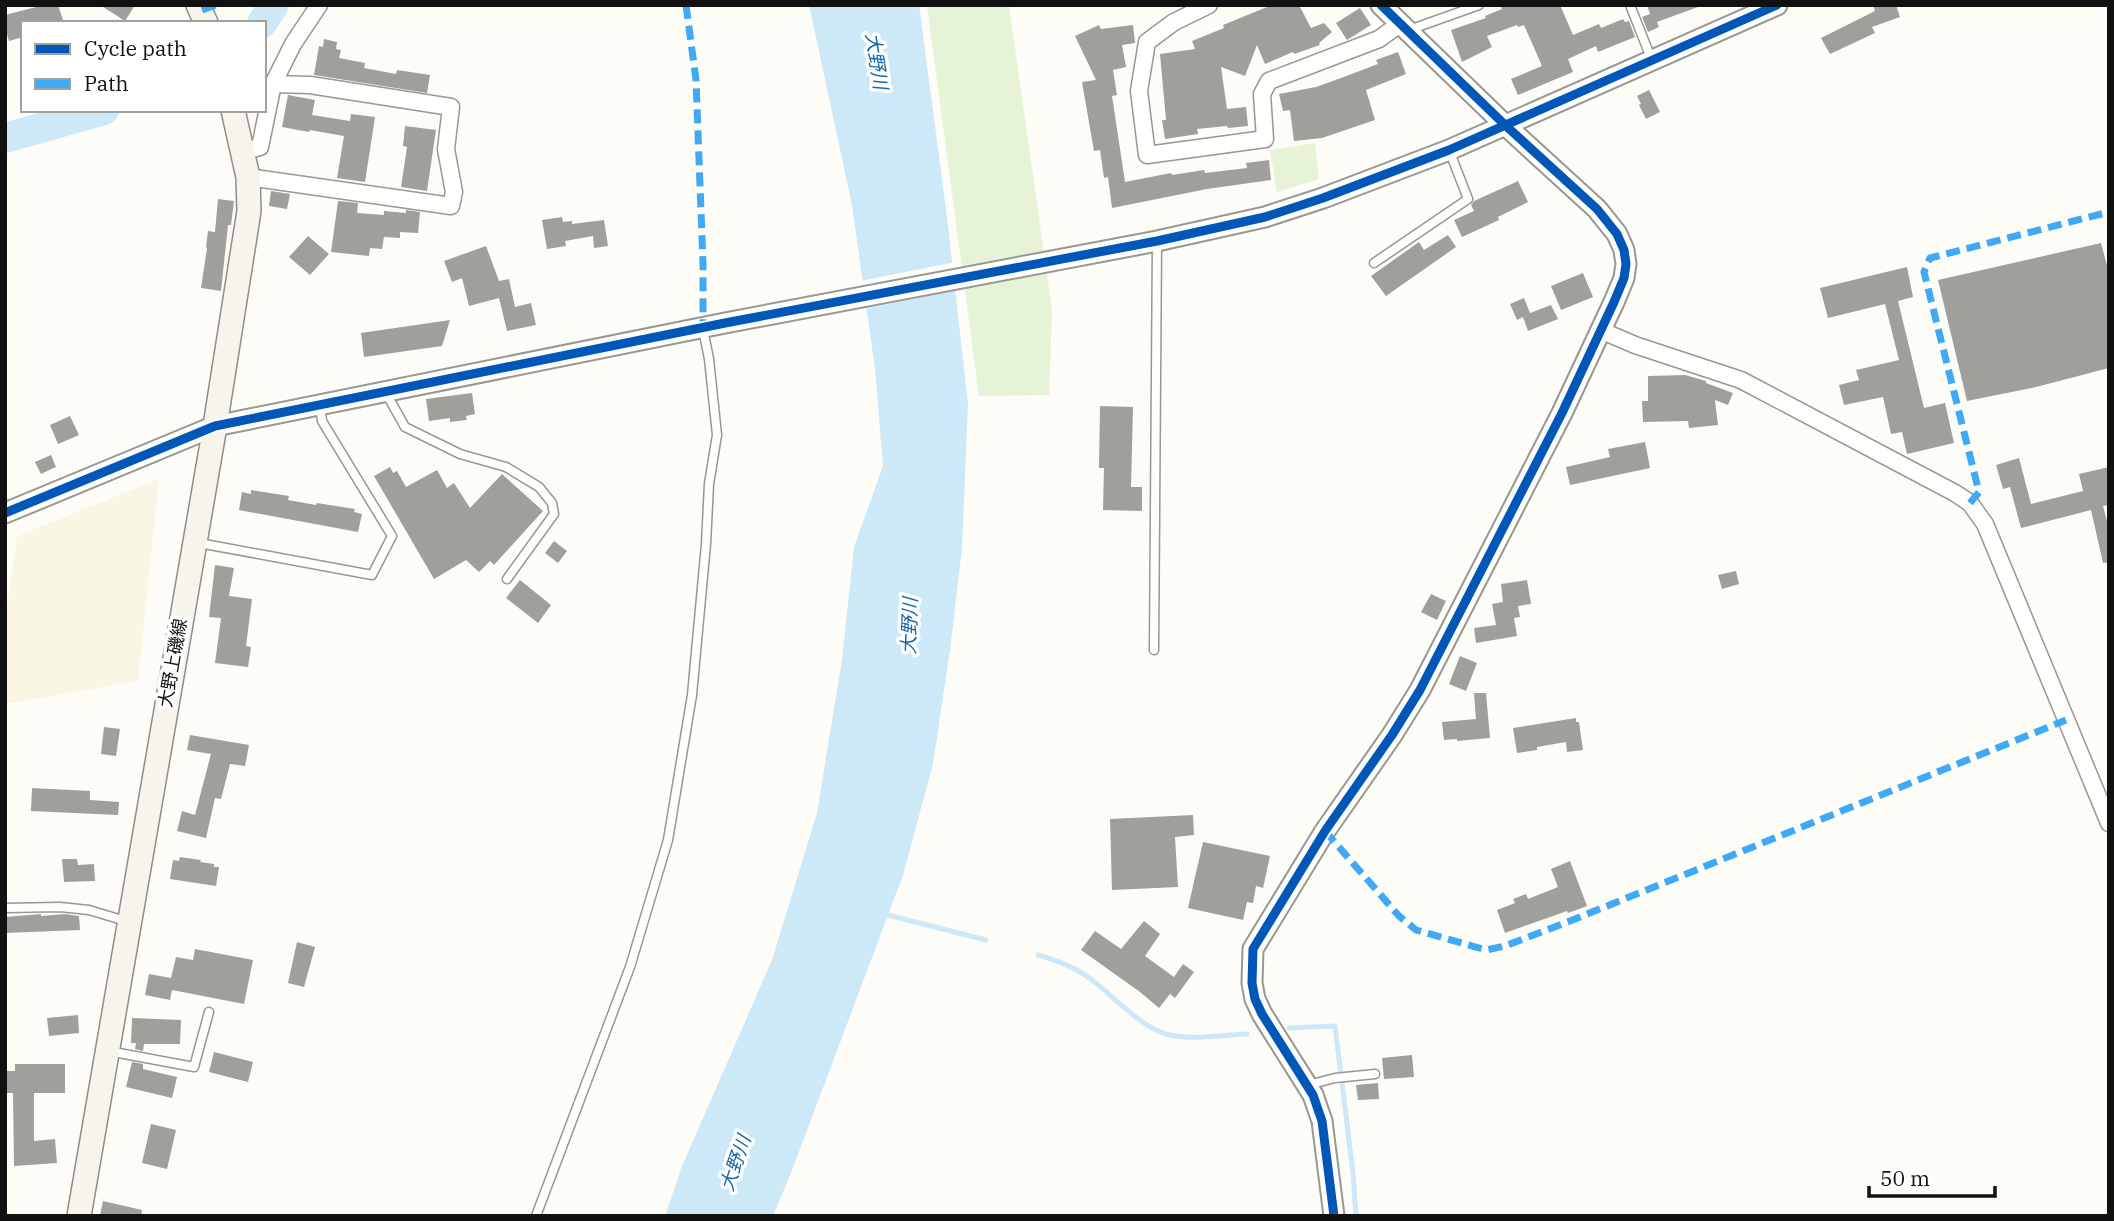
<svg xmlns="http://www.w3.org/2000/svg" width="2114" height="1221" viewBox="0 0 2114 1221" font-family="'IBM Plex Serif','Noto Sans JP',serif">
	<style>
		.farmland { fill: #f9f7e4 }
		.green { fill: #e7f3d7 }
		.water { fill: #cde8f7 }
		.pier { fill: #fdfcf7 }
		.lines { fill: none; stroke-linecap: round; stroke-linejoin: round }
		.stream { stroke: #cde8f7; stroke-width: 5 }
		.river { stroke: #cde8f7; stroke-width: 30 }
		.building { fill: #a19f9c }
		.service-casing { stroke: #979795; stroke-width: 11 }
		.minor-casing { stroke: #979795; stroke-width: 19 }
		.tertiary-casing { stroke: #979795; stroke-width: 23 }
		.secondary-casing { stroke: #8e8d8b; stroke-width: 26 }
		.service { stroke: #fffffe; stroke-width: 8 }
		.minor { stroke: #fffffe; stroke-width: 16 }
		.tertiary { stroke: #fffffe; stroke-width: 19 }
		.secondary { stroke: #f6f4eb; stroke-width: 23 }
		.quiet { stroke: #3fa9f5; stroke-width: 7; stroke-dasharray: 14 7; stroke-linecap: butt }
		.cycleway-casing { stroke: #fff; stroke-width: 13 }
		.cycleway { stroke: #0057b8; stroke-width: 9 }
		.labels { text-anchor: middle; stroke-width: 7; stroke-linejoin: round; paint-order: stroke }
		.street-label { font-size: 18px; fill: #111; stroke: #fff }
		.water-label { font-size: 19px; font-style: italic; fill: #1768a6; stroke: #fff }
	</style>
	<rect width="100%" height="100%" fill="#fdfcf7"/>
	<path class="farmland" d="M159,479L138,681L5,704V620L17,536Z"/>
	<path class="green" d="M927,5H1009L1052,310L1049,395L979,396Z
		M1315,143L1319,179L1277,192L1270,150Z"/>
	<path class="water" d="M809,5H919L947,217L968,404L962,548L950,650L933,764L903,875L791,1173L773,1216H665L682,1166L772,960L817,813L842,660L854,547L883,466L875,369L852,205Z"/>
	<path class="pier" d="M956,262L959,290L864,309L860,281Z"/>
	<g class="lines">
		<path class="stream" d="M884,914L986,940
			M1038,955C1058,961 1075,967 1092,980C1113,996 1141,1027 1166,1034C1192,1041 1221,1035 1247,1034
			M1289,1028L1335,1026L1353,1173L1356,1216"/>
		<path class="river" d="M262,23L274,5
			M5,138L104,110"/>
	</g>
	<path class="building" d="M44,5H58L64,23H23V37L9,41L5,27V15Z
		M100,5H135L125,21Z
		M1272,5H1299L1311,28L1324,23L1332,32L1319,43L1320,45L1294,54L1293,52L1265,64L1257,45L1245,76L1221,67L1227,109L1246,107L1248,126L1228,128L1227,126L1197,129L1198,134L1165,139L1162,120H1166L1160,54L1195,49L1192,41L1224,28L1223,25Z
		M1500,5H1560L1573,35L1599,24L1601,28L1623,19L1625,22L1629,21L1635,37L1598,52L1596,46L1568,59L1573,72L1518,95L1511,79L1542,66L1524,25L1518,27L1517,25L1487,36L1492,47L1462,62L1451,30L1486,18L1485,16L1502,9Z
		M1647,5H1698V7L1657,22L1659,27L1648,32L1642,17L1650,14Z
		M1873,5H1896L1900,17L1872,27L1875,33L1830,54L1821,38L1875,11Z
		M1360,8L1371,25L1347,40L1336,23Z
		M1099,25L1101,29L1133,25L1135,43L1122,45L1126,67L1113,70L1117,95L1112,96L1125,182L1171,173L1172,175L1204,170L1205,173L1247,168L1246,163L1269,160L1271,180L1207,189L1112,208L1108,177L1104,178L1100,150L1094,151L1082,82L1096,80L1075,36Z
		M324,39L337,42L336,49L341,50L339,58L365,63L364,68L396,74L397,70L430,75L427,93L314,75L319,46L323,47Z
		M1398,52L1406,74L1366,90L1375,120L1322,138L1294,141L1290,110L1283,111L1279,94L1316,87L1341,78L1378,64L1376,60Z
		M1649,90L1660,112L1646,119L1639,105L1641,104L1637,96Z
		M288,95L315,100L312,115L350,121L351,114L375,117L365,182L337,178L344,136L310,130L309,132L282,127Z
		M405,126L436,130L427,191L401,187L407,147L403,146Z
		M1518,181L1528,202L1498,217L1499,220L1462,237L1454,220L1474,211L1471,205L1474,201Z
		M271,191L290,194L287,209L269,206Z
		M218,199L234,201L231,225H228L221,291L201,288L207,248L206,247L208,231L215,232Z
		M338,201L358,203L357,213L384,215V211L406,213V210L420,212L418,233L400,232V238L384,237L382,249L370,248L369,256L331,252Z
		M562,217L563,222L572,221V224L604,220L608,246L594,248L593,236L565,241L566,246L547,249L542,220Z
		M1448,235L1456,247L1386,296L1371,276L1419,242L1424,250Z
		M308,236L329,254L310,275L289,257Z
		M2101,243L2109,273V368L2036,387L1967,401L1938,280Z
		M486,246L499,281L509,279L515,307L531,303L536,325L507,331L499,298L469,306L462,278L452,282L444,261Z
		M1907,267L1913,297L1898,301L1924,408L1945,403L1954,443L1907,454L1902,432L1891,434L1883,397L1844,405L1839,385L1859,380L1856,370L1899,360L1885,304L1828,318L1820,288Z
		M1583,273L1593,297L1561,310L1551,286Z
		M1524,298L1530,313L1551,305L1558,319L1528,331L1523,317L1517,320L1510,304Z
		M450,320L442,346L364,357L361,333Z
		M1685,375L1706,381V383L1733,393L1728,405L1715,400L1718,425L1689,428L1688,421L1643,422L1642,401H1648V376Z
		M472,393L475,414L466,416L467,420L450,422V418L429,421L426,399Z
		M1100,406L1133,407L1131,487H1142V511L1103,510L1104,468H1099Z
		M70,416L79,435L58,444L50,425Z
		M1645,442L1650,468L1570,485L1566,467L1610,457L1608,449Z
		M51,455L56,467L41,474L35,462Z
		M2019,458L2031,504L2083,491L2079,474L2109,467V505L2103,506L2109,529V562L2103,563L2091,510L2021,528L2010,487L2003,489L1996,465Z
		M390,467L393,473L397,471L406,487L437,470L447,488L454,483L470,508L502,474L543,511L494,565L490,561L479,572L466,560L434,579L374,476Z
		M251,490L289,496L288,500L316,505L317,503L355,509L354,512L362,514L358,532L239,510L242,492L251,494Z
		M554,541L567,551L558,563L545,553Z
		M215,565L234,568L229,596L252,599L246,646L251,647L248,667L215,663L221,618L209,617Z
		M1736,571L1739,584L1722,589L1718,575Z
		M520,580L551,605L538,623L506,598Z
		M1527,580L1531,604L1518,606L1520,617L1514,618L1517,636L1476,643L1474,628L1496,625L1492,604L1503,602L1501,584Z
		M1431,594L1446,601L1437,620L1421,612Z
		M1460,656L1477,663L1466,691L1449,684Z
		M1474,693H1486L1490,738L1457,741V739L1444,740L1442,722L1476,719Z
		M1576,718V722H1579L1583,750L1567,752L1566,742L1537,747V750L1517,753L1513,728Z
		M104,727L120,729L116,756L101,754Z
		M190,735L249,745L245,766L230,764L221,799L215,798L206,838L177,831L182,811L195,815L211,754L187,750Z
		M32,788L90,791V800L119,802L118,815L31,811Z
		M1193,815L1194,835L1175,837L1178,887L1112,890L1110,819Z
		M1203,842L1270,856L1263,888L1256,886L1253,903L1247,902L1243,920L1188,908Z
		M180,857L201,860L200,862L214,864V867H219L216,886L170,879L173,860L179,861Z
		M62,859H77L78,865L94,864L95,881L64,882Z
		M1570,861L1587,906L1568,913L1567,911L1505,933L1497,910L1515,903L1513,899L1526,894L1528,899L1558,887L1551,869Z
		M41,914V916L65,914L79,916L80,930L5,933V917Z
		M1144,921L1160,934L1145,956L1174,977L1183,964L1194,972L1175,998L1170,994L1159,1008L1140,992L1081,950L1095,931L1121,949Z
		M297,942L315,947L304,987L288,983Z
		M195,949L253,960L244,1004L172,990L170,1000L145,995L149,974L171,978L176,957L193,960Z
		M78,1015L79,1033L49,1036L47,1018Z
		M132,1018L181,1020L180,1044H144L143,1051L135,1049L136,1043H131Z
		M214,1052L253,1062L248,1082L209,1072Z
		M1412,1055L1414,1077L1384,1079L1382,1058Z
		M132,1062L143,1064V1069L177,1077L172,1098L126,1087Z
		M15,1064H65V1093H34V1141L55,1139L57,1163L14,1166L13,1093H5V1071H15Z
		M1378,1083L1379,1099L1358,1100L1356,1085Z
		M151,1124L176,1130L167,1169L142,1163Z
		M103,1201L142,1210L141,1216H100Z"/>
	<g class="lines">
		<g class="service-casing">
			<path id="service" d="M1630,5L1651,58
				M1409,30L1479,5
				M1374,263L1468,199L1449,150
				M386,393L405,427L460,454L506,467L539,487L552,503L554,514L507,579
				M199,543L372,575L392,536L322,421L320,404
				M1154,650L1157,241
				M5,908L60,907L89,910L129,922
				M108,1051L194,1067L209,1012
				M1308,1085L1335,1078L1375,1074
				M536,1216L630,967L668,840L692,695L706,544L709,484L717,435L709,359L703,329"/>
		</g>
		<g class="minor-casing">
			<path id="minor" d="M1209,5L1174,22L1147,42L1139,91L1147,155L1265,139L1262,94L1269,81L1379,39L1401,23
				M243,151L260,147L273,84L293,44L319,5
				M248,177L451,206L454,192L446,149L451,107L310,85L273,84
				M1600,330L1635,345L1741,380L1955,493L1970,503L1985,524L2109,823"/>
		</g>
		<g class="tertiary-casing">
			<path id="tertiary" d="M5,513L215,426L725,323L1157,241L1265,217L1323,198L1449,150L1777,5
				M1334,1216L1322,1121L1313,1095L1262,1014L1255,999L1252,983L1253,949L1325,831L1392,735L1420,690L1562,413L1614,302L1624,278L1626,264L1624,250L1617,234L1597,209L1505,125L1381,5"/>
		</g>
		<g class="secondary-casing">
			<path id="secondary" d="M198,5L206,23
				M79,1216L215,426L249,211L248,177L233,110"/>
		</g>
		<use href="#service" class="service"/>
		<use href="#minor" class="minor"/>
		<use href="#tertiary" class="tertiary"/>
		<use href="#secondary" class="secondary"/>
		<path class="quiet" d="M686,5L696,80L703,264V328
			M202,10L216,5
			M1970,503L1979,492L1924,272L1930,258L2109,212
			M1325,831L1399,916L1416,930L1486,950L1505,946L1570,921L2066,720"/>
		<g class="cycleway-casing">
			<path id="cycleway" d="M5,513L215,426L725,323L1157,241L1265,217L1323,198L1449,150L1777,5
				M1334,1216L1322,1121L1313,1095L1262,1014L1255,999L1252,983L1253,949L1325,831L1392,735L1420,690L1562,413L1614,302L1624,278L1626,264L1624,250L1617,234L1597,209L1505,125L1381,5"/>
		</g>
		<use href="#cycleway" class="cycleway"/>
	</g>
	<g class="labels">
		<g class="street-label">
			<text transform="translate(173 663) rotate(-80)" y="6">大野上磯線</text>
		</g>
		<g class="water-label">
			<text transform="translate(877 61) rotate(81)" y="7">大野川</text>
			<text transform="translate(909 626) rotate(-88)" y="7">大野川</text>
			<text transform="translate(735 1163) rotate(-71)" y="7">大野川</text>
		</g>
	</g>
	<rect width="2114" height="1221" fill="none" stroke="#111111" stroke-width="14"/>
	<rect x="21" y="21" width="245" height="91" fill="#ffffff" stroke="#a0a0a0" stroke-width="2"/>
	<rect x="35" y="44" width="35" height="10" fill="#0057b8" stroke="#a0a0a0" stroke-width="2"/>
	<text x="84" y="56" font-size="21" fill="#111111">Cycle path</text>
	<rect x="35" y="79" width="35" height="10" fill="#3fa9f5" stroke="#a0a0a0" stroke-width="2"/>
	<text x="84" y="91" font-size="21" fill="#111111">Path</text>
	<path d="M1869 1186v10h126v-10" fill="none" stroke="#111111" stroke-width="3.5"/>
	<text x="1880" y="1186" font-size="21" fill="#111111" stroke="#ffffff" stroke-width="5" paint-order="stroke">50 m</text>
</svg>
